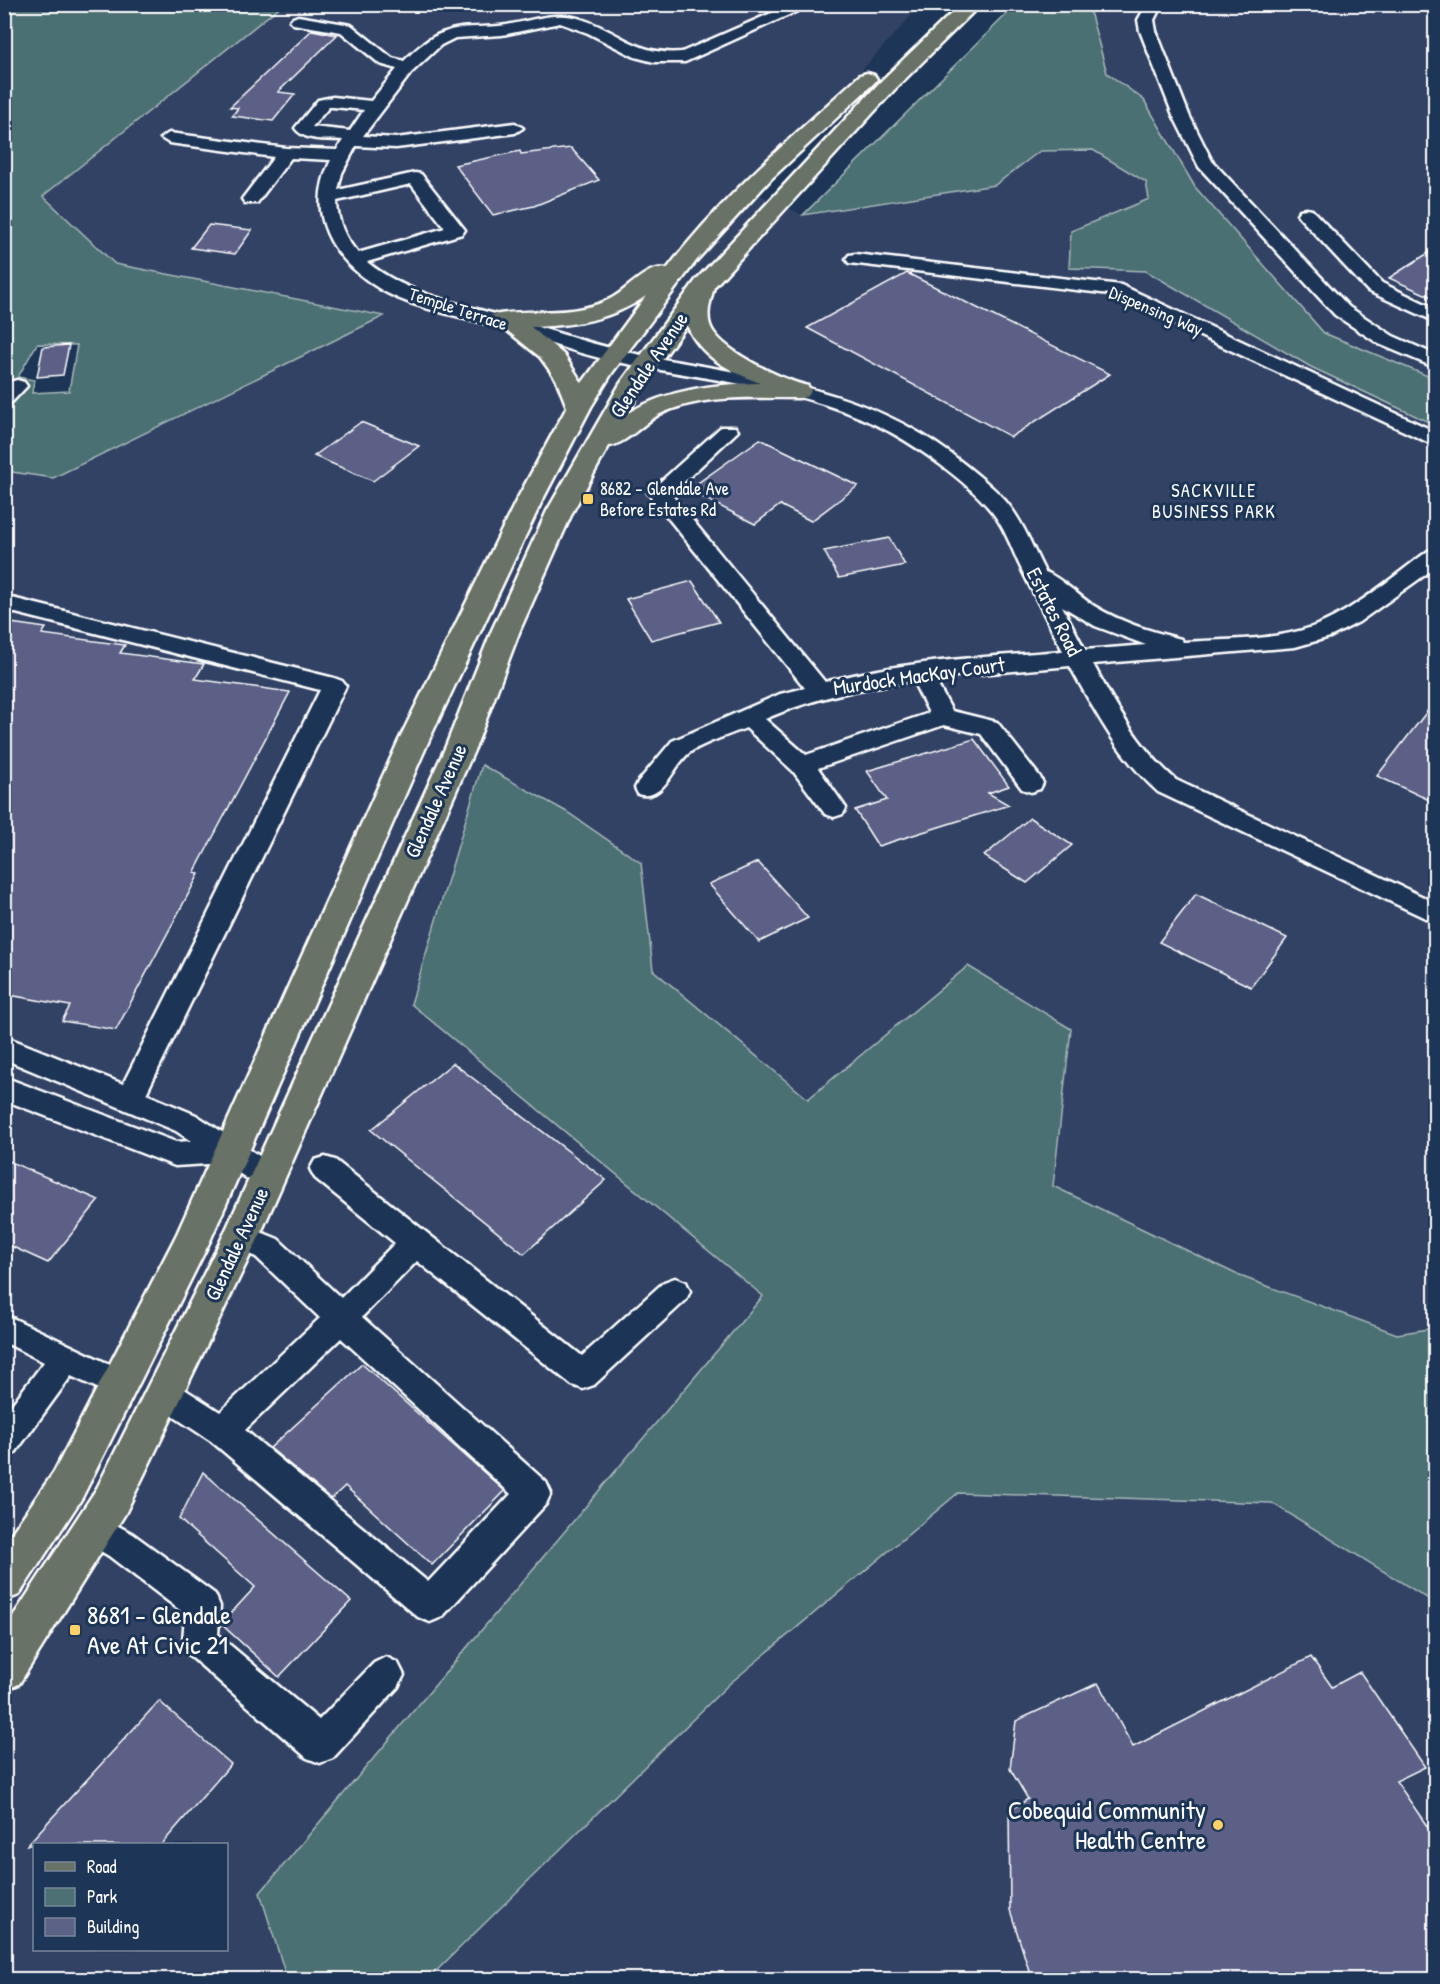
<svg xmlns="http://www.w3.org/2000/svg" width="1440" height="1984" viewBox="0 0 1440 1984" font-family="'Patrick Hand',sans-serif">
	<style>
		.built { fill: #304265; fill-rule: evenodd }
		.green { fill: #4c7073; stroke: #a6b8b9; stroke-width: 1.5; fill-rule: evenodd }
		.building { fill: #5c6186; stroke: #fff; stroke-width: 1.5 }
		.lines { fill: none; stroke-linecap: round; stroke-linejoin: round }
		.minor-casing { stroke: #fff; stroke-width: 5 }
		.major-casing { stroke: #fff; stroke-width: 5 }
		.minor { fill: #1d3557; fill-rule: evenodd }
		.major { fill: #697266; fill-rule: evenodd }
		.poi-dot { fill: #ffd166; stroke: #1d3557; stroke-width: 2 }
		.labels { text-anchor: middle; stroke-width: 6; stroke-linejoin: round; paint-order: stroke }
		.far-street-label { font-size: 18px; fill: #fff; stroke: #1d3557 }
		.far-poi-label { font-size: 18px; fill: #fff; stroke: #1d3557; text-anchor: start }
		.far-neighbourhood-label { font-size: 18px; letter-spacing: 1.5px; fill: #fff; stroke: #1d3557 }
		.street-label { font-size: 21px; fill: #fff; stroke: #1d3557 }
		.near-poi-label { font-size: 26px; fill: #fff; stroke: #1d3557; text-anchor: start }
	</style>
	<rect width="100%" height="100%" fill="#1d3557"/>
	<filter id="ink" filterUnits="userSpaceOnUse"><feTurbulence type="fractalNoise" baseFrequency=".0167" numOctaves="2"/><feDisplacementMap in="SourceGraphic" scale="12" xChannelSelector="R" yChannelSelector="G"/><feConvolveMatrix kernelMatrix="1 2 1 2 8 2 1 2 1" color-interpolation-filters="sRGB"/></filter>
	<g filter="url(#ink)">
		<path class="built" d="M1094,4L1435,5V379L1324,334L1195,187L1144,100L1107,73L1088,8Z
			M282,5H921L752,191L803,215L995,185L1040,151L1093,150L1146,182L1149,200L1071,231L1069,268L1146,271L1311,367L1435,425V1328L1397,1334L1240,1276L1053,1186L1071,1029L969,966L808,1099L653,970L641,863L411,1004L763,1296L261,1893L287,1979H5L4,471L53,478L382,316L115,264L43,196ZM34,1844H226V1950H34Z
			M958,1493L1272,1503L1435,1603V1979L428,1980L728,1685Z"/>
		<path class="green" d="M4,5H282L43,196L115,264L384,316L53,478L5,471ZM37,344L77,345L69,391L32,393L34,380L18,377Z
			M1016,5H1094L1089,8L1107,73L1144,100L1195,187L1324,333L1435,379V425L1311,367L1146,271L1069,268L1071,231L1149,199L1146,182L1093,150L1040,151L995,185L803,215Z
			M482,765L567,812L641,863L653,970L808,1099L968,966L1071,1029L1053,1186L1240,1276L1397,1334L1435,1328V1603L1272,1503L958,1493L728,1685L428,1979H287L260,1893L763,1296L411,1004Z"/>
		<path class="building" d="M312,30L337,35L278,92L295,94L273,121L232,116L238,108L230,107Z
			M571,148L599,180L534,206L493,215L455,165L520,151L521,154Z
			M209,225L252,230L235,254L191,248Z
			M1436,248V299L1389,278Z
			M907,273L1110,374L1011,437L807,328Z
			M69,345L63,375L37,377L43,347Z
			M361,422L419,446L373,481L314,456Z
			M760,439L858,486L811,521L780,505L755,524L688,490Z
			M889,538L905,565L839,578L824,551Z
			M692,581L719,622L651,640L626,599Z
			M4,622L46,628L42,634L125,645L120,653L204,664L195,679L290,692L194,873L199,874L116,1030L62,1021L70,1006L4,994Z
			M1436,700V803L1377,776Z
			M974,739L1009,786L988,793L1009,805L878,846L855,810L887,800L867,771Z
			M1030,818L1072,845L1027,883L984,856Z
			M758,862L808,918L759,942L709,884Z
			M1196,894L1287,938L1251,987L1159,942Z
			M453,1063L606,1180L524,1254L371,1130Z
			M4,1159L99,1200L48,1263L4,1243Z
			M362,1364L505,1491L432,1565L345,1486L331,1499L270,1448Z
			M203,1472L351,1601L279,1677L221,1624L255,1587L179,1519Z
			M1311,1657L1332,1687L1360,1672L1425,1767L1396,1781L1436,1839V1980H1032L1010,1910L1009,1811L1028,1799L1010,1769L1016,1721L1098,1683L1133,1747Z
			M159,1701L231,1764L161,1845H27Z"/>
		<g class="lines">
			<g class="minor-casing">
				<path id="minor" d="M792,4H813L685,62H654L635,57L588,33L560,23L502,35L455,38L441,45L411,73L363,136L396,138L515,123L523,128L515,133L396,148L356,146L342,173L338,190L415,173L421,174L465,230L462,234L367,262C408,295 455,302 505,317C550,330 594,346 641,355C756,377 869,386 964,464C979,476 996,489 1008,504C1024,524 1033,549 1045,572C1057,575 1081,598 1094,606C1122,623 1150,631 1181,639L1183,642C1225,639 1272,641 1312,627C1350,614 1395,575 1428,551L1436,549V567L1359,622L1330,637L1295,647L1093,664C1116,707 1139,748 1176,780L1436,903V923L1158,792C1119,757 1095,712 1070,666L934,678L952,711L997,722L1040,777L1043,783L1040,789L1031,792L1022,789L981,734L944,725L818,768L846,808L843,814L834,817L825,814L793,771L746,728C731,734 701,744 689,753C672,767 664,802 638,794L635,788L638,782L672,741L780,694L805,688L648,493L721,427H735L738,431L671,494L825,682C902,661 983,657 1063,651C1048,622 1033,593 1019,564C1011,546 1004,527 992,512C969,483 924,451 892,433C807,386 707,381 613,361C570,352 529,335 487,324C451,314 412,308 380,289C332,259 304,214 331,160L291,158L257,203H245L242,199L274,157L169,143L161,138L169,133L286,148L337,150L343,140C327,139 305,142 295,128L318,100L333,97L371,101L397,69L380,64L341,32L293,24L290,21L293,18L298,16L351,25L392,58L404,61C416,49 429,37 445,32C462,25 481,28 499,26C529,23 554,9 584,20C622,33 638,56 682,52ZM329,107H333L364,110L350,131L312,127ZM411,184L445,228L358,253C345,239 337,220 337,201ZM1062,606L1095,626L1146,645L1085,650ZM913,681L929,713L806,755L765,719C813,698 861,688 913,681Z
					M1147,4H1162L1154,20L1156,31L1189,115L1212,161L1349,307L1393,336L1436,355V368L1379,344L1335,315L1199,167L1173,115L1140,31L1138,20Z
					M1306,209L1312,210L1382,283L1436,309V322L1368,291L1300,218L1297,214L1300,210Z
					M855,254L1121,285L1436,432V446L1110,294L849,263L846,259L849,255Z
					M17,380L24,382L27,386L11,403L4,405V387L10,382Z
					M4,596L334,678L342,681L346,686L146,1094L196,1115L278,1168L283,1177L278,1186L268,1189L258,1186L224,1163L175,1166L4,1100V1077L176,1142L191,1141L176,1131L4,1059V1036L123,1084L320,690L4,610Z
					M325,1157L335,1160L582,1356L664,1282L675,1278L686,1282L690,1291L686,1300L594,1385L583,1389L572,1385L417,1261L362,1317L546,1482L551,1493L546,1504L442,1617L430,1622L418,1617L211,1441L153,1403L148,1393L153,1383L164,1379L175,1383L220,1412L320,1318L256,1257L230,1246L226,1237L230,1228L241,1224L278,1239L341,1298L395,1243L315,1178L310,1169L315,1160ZM341,1338L511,1494L428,1582L245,1430Z
					M4,1314L130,1374L135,1384L130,1394L119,1398L71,1376L15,1453L4,1457V1415L44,1362L4,1342Z
					M94,1513L133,1534L215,1594L220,1606L218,1635L319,1720L374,1663L386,1657L398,1663L404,1675L398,1687L333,1758L320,1763L307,1758L188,1654L183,1642L185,1614L109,1556L82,1540L77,1529L82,1518Z"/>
			</g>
			<g class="major-casing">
				<path id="major" d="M961,4H981L894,90L714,287C711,299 706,313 710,325C718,350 783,380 808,386L811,391L808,396L799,398C753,398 703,394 660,414C643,423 626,444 609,446L573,511L520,630L476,746L259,1237L125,1514L19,1684L4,1690V1630L97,1488L224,1234L446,746L492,630L547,511L620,384L696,280L880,82ZM687,325C700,357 730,371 760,383C715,384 668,389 628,413L644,385Z
					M867,73L874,75L877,79L874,83L771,179L696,261L612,373L591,407L541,503L429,740L210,1241L82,1498L19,1595L4,1601V1544L54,1472L176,1236L399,740L515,503L567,407L556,379L540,357L504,328L489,326L485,321L489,316C530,306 569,320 612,298C628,290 647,264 667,269C722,196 794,136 860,75ZM646,296L582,383L564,355L531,327C572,326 612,320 646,296Z"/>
			</g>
			<use href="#minor" class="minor"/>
			<use href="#major" class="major"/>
		</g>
	</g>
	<g class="poi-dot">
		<rect x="582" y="493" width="12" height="12" rx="3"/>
		<rect x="69" y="1624" width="12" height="12" rx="3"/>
		<circle cx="1218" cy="1825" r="6"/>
	</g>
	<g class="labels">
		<g class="far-street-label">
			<text transform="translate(458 309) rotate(18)" y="6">Temple Terrace</text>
			<text transform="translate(1156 311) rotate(23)" y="6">Dispensing Way</text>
		</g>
		<g class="far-poi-label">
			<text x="600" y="495">8682 - Glendale Ave<tspan x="600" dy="21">Before Estates Rd</tspan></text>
		</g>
		<g class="far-neighbourhood-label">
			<text x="1214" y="497">SACKVILLE<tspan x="1214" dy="21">BUSINESS PARK</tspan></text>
		</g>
		<g class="street-label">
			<text transform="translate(649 365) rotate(-56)" y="7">Glendale Avenue</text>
			<text transform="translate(1054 612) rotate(63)" y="7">Estates Road</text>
			<text transform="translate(919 676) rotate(-8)" y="7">Murdock MacKay Court</text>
			<text transform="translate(436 801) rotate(-66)" y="7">Glendale Avenue</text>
			<text transform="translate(237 1244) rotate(-65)" y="7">Glendale Avenue</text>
		</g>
		<g class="near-poi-label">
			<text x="87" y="1624">8681 - Glendale<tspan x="87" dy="30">Ave At Civic 21</tspan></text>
			<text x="1206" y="1819" text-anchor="end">Cobequid Community<tspan x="1206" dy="30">Health Centre</tspan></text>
		</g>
	</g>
	<rect width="1440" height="1984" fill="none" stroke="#1d3557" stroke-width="24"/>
	<rect x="12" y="12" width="1416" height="1960" fill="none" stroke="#fff" stroke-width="2" filter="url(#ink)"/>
	<rect x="33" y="1843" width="195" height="108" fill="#1d3557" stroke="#77869a" stroke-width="1.5"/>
	<rect x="45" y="1862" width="30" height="9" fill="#697266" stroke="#77869a" stroke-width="1.5"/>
	<text x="87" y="1873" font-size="18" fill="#ffffff">Road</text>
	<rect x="45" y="1888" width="30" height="18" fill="#4c7073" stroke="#77869a" stroke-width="1.5"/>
	<text x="87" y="1903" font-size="18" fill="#ffffff">Park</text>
	<rect x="45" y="1918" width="30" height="18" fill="#5c6186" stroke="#77869a" stroke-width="1.5"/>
	<text x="87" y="1933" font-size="18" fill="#ffffff">Building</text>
</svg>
